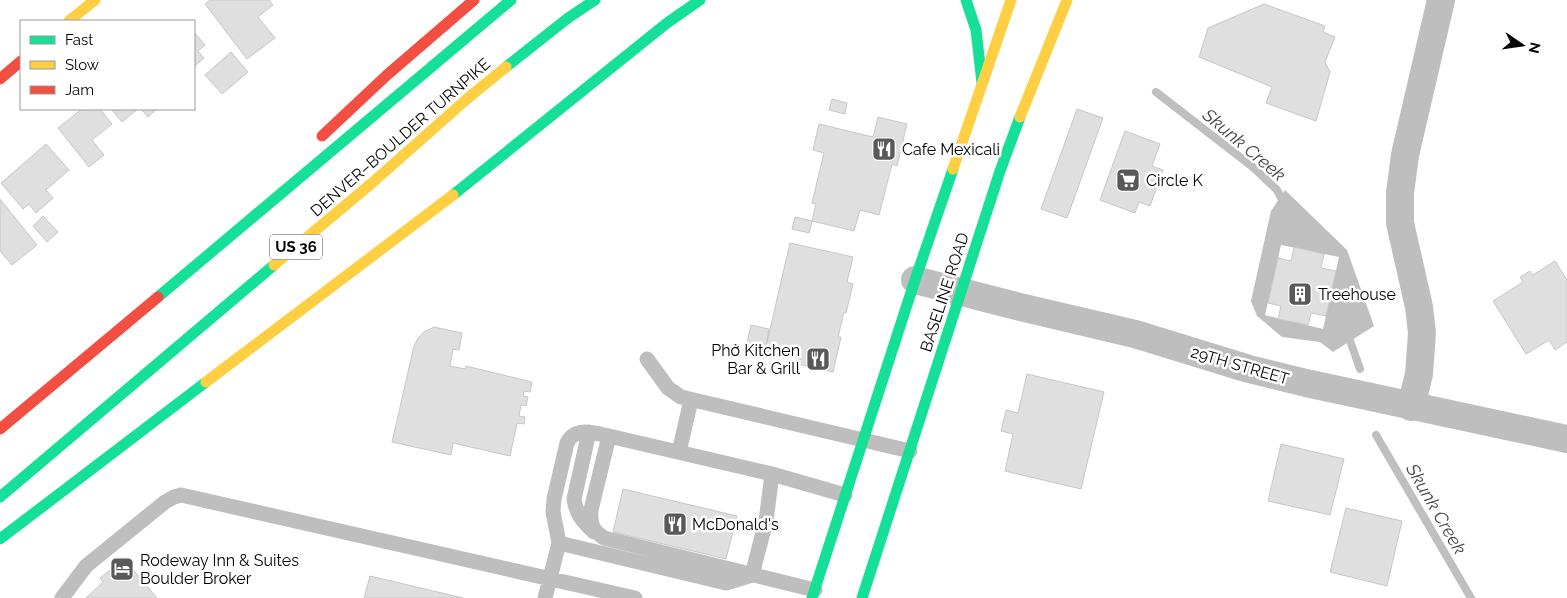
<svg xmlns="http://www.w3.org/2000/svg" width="1567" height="598" viewBox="0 0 1567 598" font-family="Raleway,sans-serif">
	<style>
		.water { fill: #bfbfbf; fill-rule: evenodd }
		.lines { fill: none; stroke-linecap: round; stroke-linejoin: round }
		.stream { stroke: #bfbfbf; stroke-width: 8 }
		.building { fill: #dfdfdf; stroke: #c7c7c7 }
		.lane { stroke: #bebebe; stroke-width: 15 }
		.street { stroke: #bebebe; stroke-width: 28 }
		.fast { stroke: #16e098; stroke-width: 11 }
		.slow { stroke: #ffcf43; stroke-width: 11 }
		.jam { stroke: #f24e42; stroke-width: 11 }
		.labels { text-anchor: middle; stroke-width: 5; stroke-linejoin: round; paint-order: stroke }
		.shield { fill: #fff; stroke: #4c4c4c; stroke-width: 1 }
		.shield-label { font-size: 15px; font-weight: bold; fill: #000 }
		.street-label { font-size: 16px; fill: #000; stroke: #fff }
		.poi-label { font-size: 16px; fill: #000; stroke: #fff; text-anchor: start }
		.water-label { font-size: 18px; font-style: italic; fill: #444; stroke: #fff }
	</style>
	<rect width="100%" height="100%" fill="#fff"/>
	<path class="water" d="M1285,190L1347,250L1374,326L1333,352L1320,342L1282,337L1257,316L1251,301L1271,211ZM1281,245L1339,257L1323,329L1265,315Z"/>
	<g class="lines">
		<path class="stream" d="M1156,92L1254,168L1277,190L1285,205
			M1347,332L1360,369
			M1376,435L1471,598"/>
	</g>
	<path class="building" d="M210,0H269L273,5L258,17L275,38L247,59L205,4Z
		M1264,4L1325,26L1323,32L1335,37L1325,62L1330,72L1316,121L1266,103L1272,87L1199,57L1208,28Z
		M194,32L205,45L198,51L204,58L194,67Z
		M231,52L248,72L222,94L205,75Z
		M832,99L847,103L845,114L829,110Z
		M82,109H100L112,124L92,140L104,155L89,167L58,128Z
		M111,109H138L122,122Z
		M141,109H157L148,117Z
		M1077,109L1103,118L1067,218L1041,209Z
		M878,117L907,124L897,166L892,164L879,215L860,210L854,231L812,221L816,204L812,203L824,153L813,150L819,124L873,137Z
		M1125,131L1160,144L1152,166L1163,170L1150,206L1139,202L1135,213L1100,200Z
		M46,144L69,170L46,190L53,198L36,213L29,204L23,209L1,183Z
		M0,199L37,245L12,265L0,251Z
		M43,216L58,232L47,242L33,226Z
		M795,217L812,221L809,233L792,229Z
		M790,243L853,257L847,282L853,284L846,313L844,312L838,337H841L833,372L798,364L800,359L765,351Z
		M1294,247L1324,254L1321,268L1336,271L1326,316L1311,313L1308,325L1278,319L1281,306L1268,303L1278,258L1291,261Z
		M1555,261L1567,280V342L1555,350L1549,340L1526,354L1493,301L1523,282L1520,277L1530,271L1533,275Z
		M751,325L769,329L765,351L746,347Z
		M434,327L462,333L459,350L453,349L450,366L465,369L466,366L532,382L530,392L524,391L523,396L528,397L526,406L521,405L519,416L525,417L524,424L517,423L510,456L453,443L451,455L392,442L414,346L418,338L424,332Z
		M1027,374L1104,392L1081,489L1005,471L1013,434L1001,431L1006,410L1018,413Z
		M1281,444L1344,459L1330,515L1268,501Z
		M623,489L737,516L726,559L613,532Z
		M1346,508L1402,521L1387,586L1330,572Z
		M124,559L157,598H86L103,582L100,578Z
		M370,576L463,598H364Z"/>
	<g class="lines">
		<path class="lane" d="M647,359L668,388L681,397L910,451
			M589,432L574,499C576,514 583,522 594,532
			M609,436L591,510C590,524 592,530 604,538L815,590
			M679,452L691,400
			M559,543L726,583L752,575
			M752,575L766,521L772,474
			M62,598L86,566L165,502L174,497L181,495L635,598
			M545,598L559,543L553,512L554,499L567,443C575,426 594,433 609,436L772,474L845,495"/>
		<path class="street" d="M915,280L1020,307L1135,334L1249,369L1306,383L1567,439
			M1411,407L1419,374L1422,333L1419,307L1400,223V193L1405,155L1441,0"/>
		<path class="fast" d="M966,0L976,30L982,83
			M506,67L568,18L595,0
			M453,195L667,23L700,0
			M158,297L511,0
			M0,497L274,265
			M0,539L206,382
			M812,598L915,280L953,169
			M862,598L1000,171L1020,117"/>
		<path class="slow" d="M69,21L95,0
			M1020,117L1067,0
			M953,169L1011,0
			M274,265L372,183L468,98L506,67
			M206,382L453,195"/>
		<path class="jam" d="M0,79L21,61
			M322,136L387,75L474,0
			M0,429L158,297"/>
	</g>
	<defs>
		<g id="restaurant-square" transform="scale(1.25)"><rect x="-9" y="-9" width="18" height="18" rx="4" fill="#595959" stroke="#fff"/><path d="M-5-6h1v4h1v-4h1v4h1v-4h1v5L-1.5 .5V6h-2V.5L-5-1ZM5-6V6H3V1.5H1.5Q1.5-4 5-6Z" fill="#fff"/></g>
		<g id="supermarket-square" transform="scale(1.25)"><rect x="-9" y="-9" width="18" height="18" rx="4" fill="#595959" stroke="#fff"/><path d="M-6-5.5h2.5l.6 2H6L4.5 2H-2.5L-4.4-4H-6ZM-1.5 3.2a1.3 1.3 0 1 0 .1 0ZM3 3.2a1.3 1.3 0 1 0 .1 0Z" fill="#fff"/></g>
		<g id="building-square" transform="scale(1.25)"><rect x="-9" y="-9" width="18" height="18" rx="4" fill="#595959" stroke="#fff"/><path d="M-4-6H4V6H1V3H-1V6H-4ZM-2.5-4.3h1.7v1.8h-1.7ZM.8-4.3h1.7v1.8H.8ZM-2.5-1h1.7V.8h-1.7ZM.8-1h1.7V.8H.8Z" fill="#fff"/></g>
		<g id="hotel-square" transform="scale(1.25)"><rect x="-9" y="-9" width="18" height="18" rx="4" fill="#595959" stroke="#fff"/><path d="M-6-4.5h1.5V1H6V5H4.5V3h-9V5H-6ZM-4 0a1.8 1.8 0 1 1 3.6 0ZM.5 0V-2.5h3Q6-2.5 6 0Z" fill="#fff"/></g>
	</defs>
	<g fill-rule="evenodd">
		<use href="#restaurant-square" x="884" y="149"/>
		<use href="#supermarket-square" x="1128" y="180"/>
		<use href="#building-square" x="1300" y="294"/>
		<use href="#restaurant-square" x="818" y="359"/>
		<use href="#restaurant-square" x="675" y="524"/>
		<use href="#hotel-square" x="122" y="569"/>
	</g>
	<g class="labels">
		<rect class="shield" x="270" y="234.5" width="52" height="25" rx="4"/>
		<g class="shield-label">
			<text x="296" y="252">US 36</text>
		</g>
		<g class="street-label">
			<text transform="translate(400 137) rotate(-41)" y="6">DENVER–BOULDER TURNPIKE</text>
			<text transform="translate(944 292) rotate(-72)" y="6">BASELINE ROAD</text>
			<text transform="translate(1240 365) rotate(16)" y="6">29TH STREET</text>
		</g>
		<g class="poi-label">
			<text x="902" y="155">Cafe Mexicali</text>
			<text x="1146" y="186">Circle K</text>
			<text x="1318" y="300">Treehouse</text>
			<text x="800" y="356" text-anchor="end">Phở Kitchen<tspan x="800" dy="18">Bar &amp; Grill</tspan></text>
			<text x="692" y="530">McDonald's</text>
			<text x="140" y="566">Rodeway Inn &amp; Suites<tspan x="140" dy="18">Boulder Broker</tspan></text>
		</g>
		<g class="water-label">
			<text transform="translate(1244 145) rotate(40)" y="6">Skunk Creek</text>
			<text transform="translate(1436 509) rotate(60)" y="6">Skunk Creek</text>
		</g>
	</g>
	<rect x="20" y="20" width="175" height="90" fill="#ffffff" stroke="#999999"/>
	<rect x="30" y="36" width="25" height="8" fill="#16e098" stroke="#999999"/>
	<text x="65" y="45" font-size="15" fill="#000000">Fast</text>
	<rect x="30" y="61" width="25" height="8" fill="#ffcf43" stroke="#999999"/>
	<text x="65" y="70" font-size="15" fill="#000000">Slow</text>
	<rect x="30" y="86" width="25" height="8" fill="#f24e42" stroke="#999999"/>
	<text x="65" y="95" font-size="15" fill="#000000">Jam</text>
	<g transform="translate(1522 45) rotate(103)" stroke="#ffffff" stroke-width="4" paint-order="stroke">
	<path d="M0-4L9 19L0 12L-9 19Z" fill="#000000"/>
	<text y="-8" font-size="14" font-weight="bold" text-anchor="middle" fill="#000000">N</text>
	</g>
</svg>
